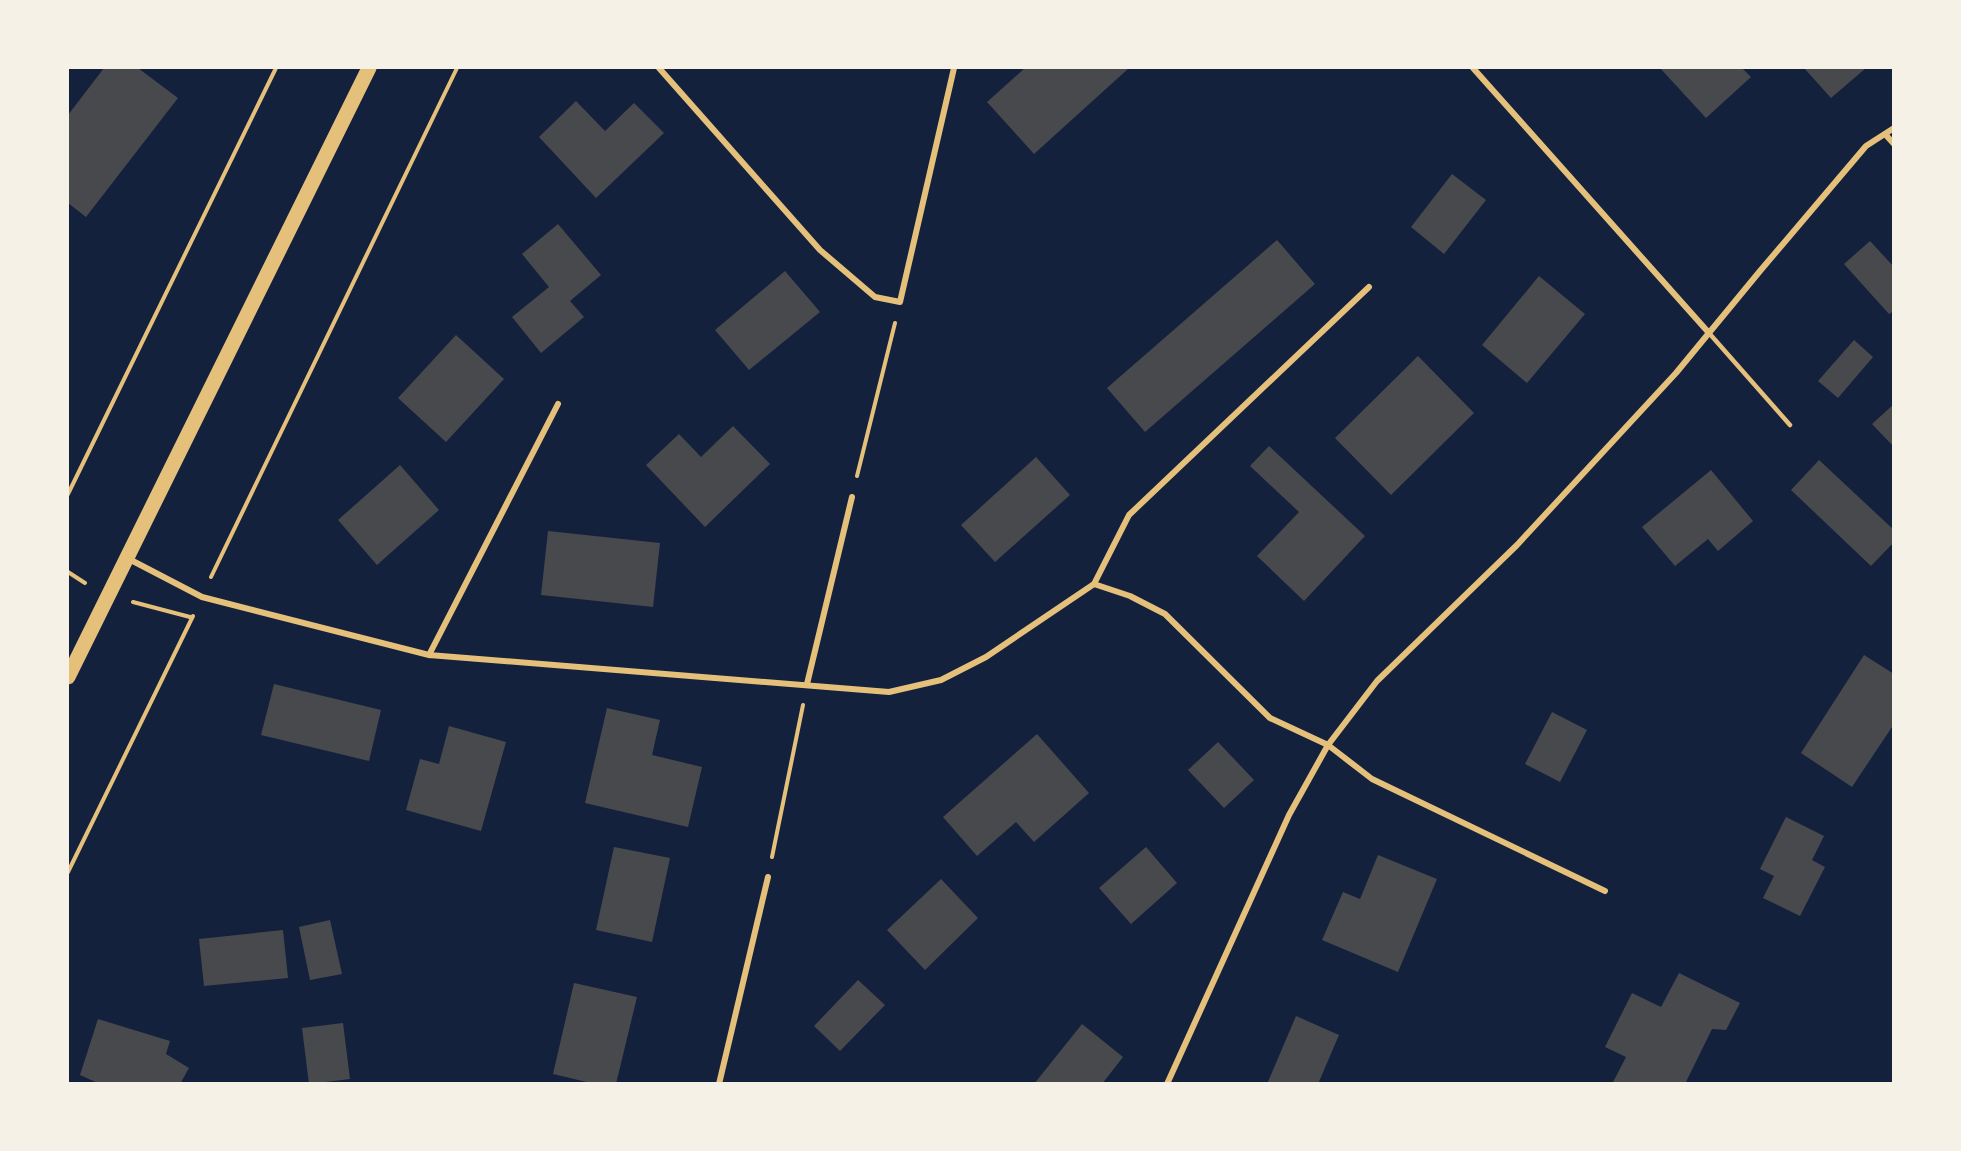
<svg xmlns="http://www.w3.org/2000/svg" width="1961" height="1151" viewBox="0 0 1961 1151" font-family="'DM Sans',sans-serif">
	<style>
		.building { fill: #48494c }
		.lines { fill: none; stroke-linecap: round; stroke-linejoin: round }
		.path { stroke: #e5c07b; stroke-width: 4 }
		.service { stroke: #e5c07b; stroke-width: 4.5 }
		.minor { stroke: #e5c07b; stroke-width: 6 }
		.primary { stroke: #e5c07b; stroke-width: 15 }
	</style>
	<rect width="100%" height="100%" fill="#14213d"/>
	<path class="building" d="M104,68H138L178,98L86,217L68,203V115Z
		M1025,68H1129L1034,154L987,102Z
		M1660,68H1742L1751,77L1706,118Z
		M1804,68H1866L1831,98Z
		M576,101L605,131L634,103L664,133L596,198L539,137Z
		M1452,174L1486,200L1444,254L1411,227Z
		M558,224L601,275L570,301L584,317L541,353L512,317L549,287L522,254Z
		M1277,240L1315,284L1145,432L1107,388Z
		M1870,241L1894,267V311L1889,314L1844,264Z
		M785,271L820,312L749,370L715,330Z
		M1539,276L1585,314L1527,383L1482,345Z
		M456,335L504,379L446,442L398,398Z
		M1854,340L1873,357L1838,398L1818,381Z
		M1418,356L1474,413L1391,495L1335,438Z
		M1894,404V447L1872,424Z
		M733,426L770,464L705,527L646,465L679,434L701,457Z
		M1269,446L1365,536L1304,601L1257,556L1299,512L1250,466Z
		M1036,457L1070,495L995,562L961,525Z
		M1819,460L1894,530V542L1871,566L1791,490Z
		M400,465L439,510L377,565L338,520Z
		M1711,470L1753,521L1718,551L1708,539L1675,566L1642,527Z
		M548,531L660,543L653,607L541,595Z
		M1864,655L1894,674V724L1852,787L1801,753Z
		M274,684L381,710L369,761L261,735Z
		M607,708L660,720L652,755L702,767L688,827L585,803Z
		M1552,712L1587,730L1560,782L1525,764Z
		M449,726L506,742L481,831L406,810L420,759L439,764Z
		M1037,734L1089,793L1034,842L1016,822L977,856L943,817Z
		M1218,742L1254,780L1224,808L1188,770Z
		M1786,817L1824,836L1812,860L1825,867L1800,916L1763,898L1774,876L1760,869Z
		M614,847L670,858L652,942L596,930Z
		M1146,847L1177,883L1131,924L1099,888Z
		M1378,855L1437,879L1398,972L1322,940L1343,892L1360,899Z
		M941,879L978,918L925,970L887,930Z
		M330,920L342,974L310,980L299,927Z
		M283,930L288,978L204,986L199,939Z
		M1679,973L1740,1003L1726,1030L1712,1029L1685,1084H1612L1626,1057L1605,1047L1632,993L1661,1007Z
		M858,980L885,1005L840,1051L814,1026Z
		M574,983L637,997L616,1084H595L553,1074Z
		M1296,1016L1339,1035L1318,1084H1267Z
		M98,1019L170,1041L166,1054L189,1068L180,1084H100L80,1075Z
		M343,1023L350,1079L309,1084L302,1028Z
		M1082,1024L1123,1057L1102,1084H1034Z"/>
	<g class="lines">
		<path class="path" d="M857,476L895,323
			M68,494L276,68
			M68,572L85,583
			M211,577L457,68
			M133,602L190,617
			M772,857L803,705
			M68,872L193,616"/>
		<path class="service" d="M1709,333L1790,425"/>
		<path class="minor" d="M659,68L820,250L875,297L900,302L954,68
			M1473,68L1709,333
			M1885,134L1894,144
			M127,558L202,597L429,655L889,692L941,680L986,657L1094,584L1129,515L1369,287
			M1094,584L1130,596L1165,614L1270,718L1328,745L1372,779L1605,891
			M429,655L558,404
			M807,684L852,497
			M719,1084L768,877
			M1167,1084L1289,815L1328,745L1377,681L1517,545L1676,373L1760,271L1866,146L1894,128"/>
		<path class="primary" d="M68,677L369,68"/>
	</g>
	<rect width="1961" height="1151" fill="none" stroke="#f6f1e7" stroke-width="138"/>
</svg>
